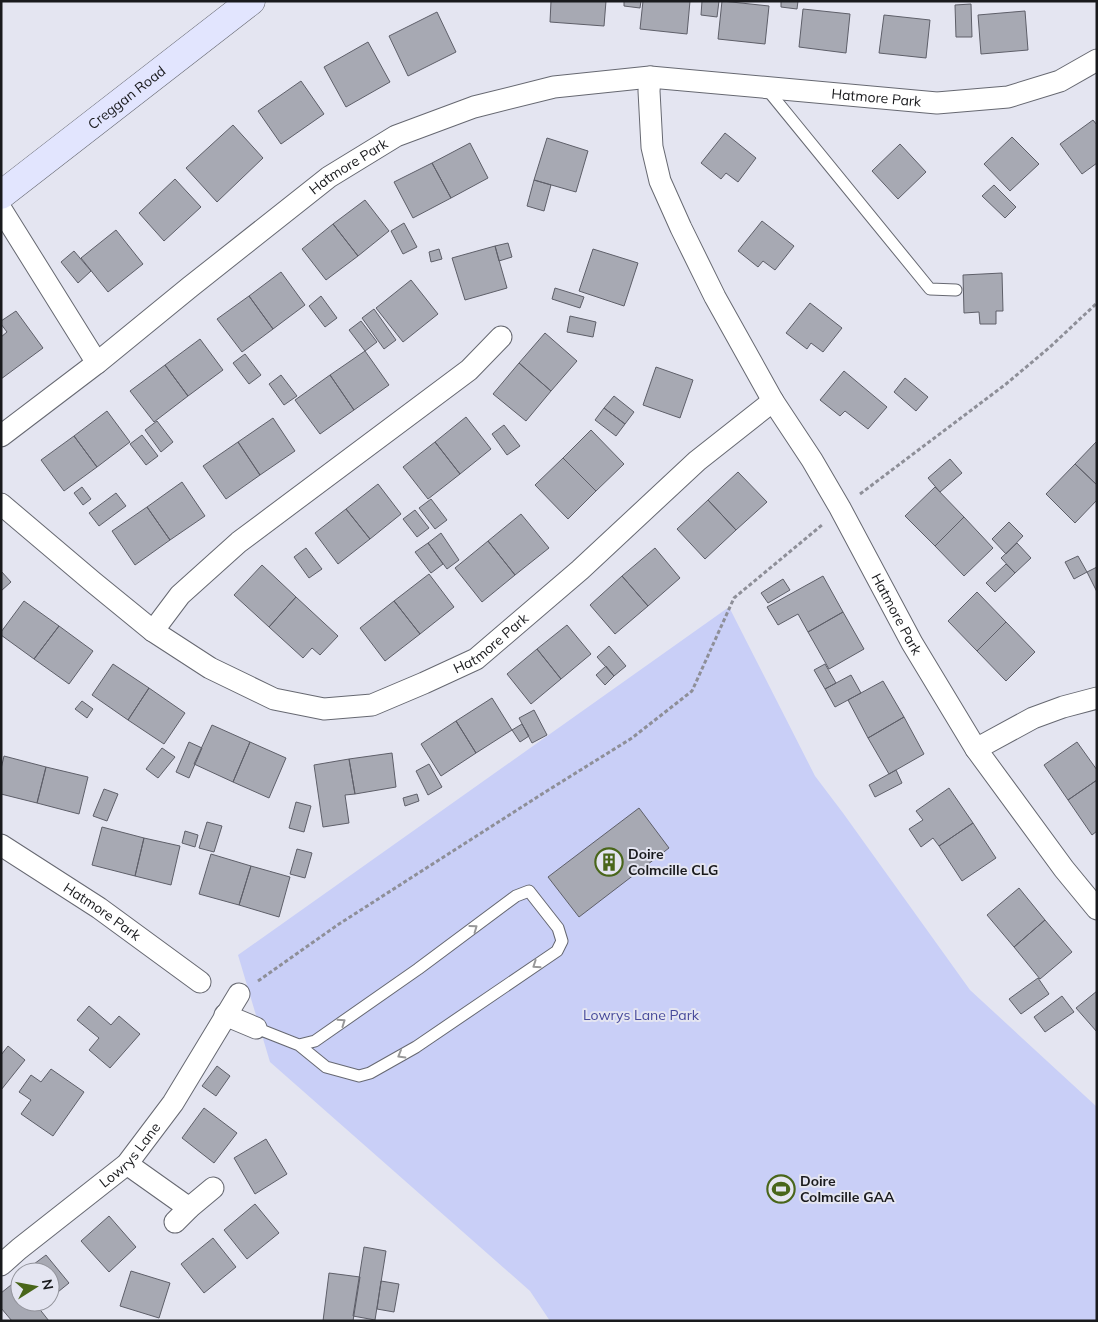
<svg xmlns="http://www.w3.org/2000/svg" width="1098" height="1322" viewBox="0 0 1098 1322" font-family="Mulish,sans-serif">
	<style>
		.green { fill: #c9cff7 }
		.building { fill: #a7a9b3; stroke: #5e5f69 }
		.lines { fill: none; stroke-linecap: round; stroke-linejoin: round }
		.service-casing { stroke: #666871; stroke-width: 13 }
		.minor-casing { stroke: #666871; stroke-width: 23 }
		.secondary-casing { stroke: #666871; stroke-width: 29 }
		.path { stroke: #8e8f98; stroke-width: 3; stroke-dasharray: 4 2.5; stroke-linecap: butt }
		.service { stroke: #fff; stroke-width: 11 }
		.minor { stroke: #fff; stroke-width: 21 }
		.secondary { stroke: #e2e5fe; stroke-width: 28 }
		.oneway { stroke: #989899 }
		.labels { text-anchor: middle; stroke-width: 4; stroke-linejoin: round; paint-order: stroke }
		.street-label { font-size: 14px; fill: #191a1d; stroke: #e4e5f1 }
		.poi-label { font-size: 14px; font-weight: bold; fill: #191a1d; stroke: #e4e5f1; text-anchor: start }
		.park-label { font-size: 14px; fill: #474a9b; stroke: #e4e5f1 }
	</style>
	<rect width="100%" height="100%" fill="#e4e5f1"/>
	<path class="green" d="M729,607L815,776L843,813L970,990L1097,1107V1321H550L530,1291L270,1062L238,955Z"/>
	<path class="building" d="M551,1H606L604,26L550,22Z
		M624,1H641L640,8L624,6Z
		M643,1H690L687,34L640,29Z
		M702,1H719L717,17L701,15Z
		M722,1L769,6L765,44L718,39Z
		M781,1H798L797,9L781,7Z
		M971,4L972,37H956L955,5Z
		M803,9L850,14L846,53L799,47Z
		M1025,11L1028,50L981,54L978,15Z
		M437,12L456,52L408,76L389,36Z
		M884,15L930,20L926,58L879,53Z
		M368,42L390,82L346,107L324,67Z
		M301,81L324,114L281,144L258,111Z
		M1093,120L1097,125V163L1082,174L1060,144Z
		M233,125L263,158L217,202L186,168Z
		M725,133L756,158L738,182L726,173L721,179L701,163Z
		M1012,137L1039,164L1010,191L984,164Z
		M547,138L588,151L576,192L534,180Z
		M470,143L488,178L451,198L432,163Z
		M900,144L926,172L898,199L872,171Z
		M432,163L451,198L413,218L394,182Z
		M175,179L201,207L164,241L139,213Z
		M534,180L551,185L544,211L527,206Z
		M994,185L1016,207L1005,218L982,196Z
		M365,200L389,231L358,256L333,224Z
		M762,221L794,246L775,270L763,261L758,267L738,251Z
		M404,223L417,247L403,254L391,231Z
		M333,224L358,256L326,280L302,249Z
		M116,230L143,264L108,292L81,258Z
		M508,243L512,257L499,261L495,246Z
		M495,246L507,288L465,300L452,258Z
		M439,249L442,259L431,262L429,252Z
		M593,249L638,263L624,306L579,291Z
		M74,251L91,271L78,283L61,262Z
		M281,272L305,305L273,329L249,296Z
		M1002,273L1003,311H996V324H980L979,312L964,313L963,275Z
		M411,280L438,314L403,342L376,308Z
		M555,288L584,297L580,308L552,299Z
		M249,296L273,329L242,352L217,319Z
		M321,296L337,318L325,327L309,306Z
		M810,303L842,328L823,352L811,343L807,349L786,333Z
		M374,309L396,340L384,349L362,318Z
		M16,311L43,348L1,379V337L7,332L1,324V321Z
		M570,316L596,322L593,337L567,332Z
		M361,321L377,342L365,351L349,330Z
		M545,333L577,361L551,391L519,363Z
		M200,339L223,370L188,396L165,365Z
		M365,351L389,385L354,410L330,375Z
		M245,354L261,375L249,384L233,363Z
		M519,363L551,391L526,421L493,394Z
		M165,365L188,396L154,422L130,391Z
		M656,367L693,380L680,418L643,405Z
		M844,371L887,407L868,429L845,411L840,416L820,400Z
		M281,375L297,396L284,405L269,384Z
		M330,375L354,410L320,434L295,400Z
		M905,378L928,397L916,411L894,392Z
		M614,396L634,412L625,424L604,408Z
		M604,408L625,424L616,436L595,420Z
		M107,411L130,442L97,467L74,436Z
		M466,417L491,449L460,474L435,442Z
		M273,418L295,451L260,475L238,442Z
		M157,421L173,442L161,452L145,430Z
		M504,425L520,446L507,455L492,434Z
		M591,430L624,464L596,491L563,458Z
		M142,435L158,456L146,465L130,444Z
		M74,436L97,467L64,491L41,460Z
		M1097,441V485L1075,464Z
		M238,442L260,475L226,499L203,466Z
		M435,442L460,474L428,499L403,467Z
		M563,458L596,491L568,519L535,485Z
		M950,459L962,473L940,492L928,478Z
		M1075,464L1097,485V500L1075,523L1046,494Z
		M738,472L767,502L736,530L708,500Z
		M182,482L205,516L170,540L147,507Z
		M378,484L401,514L370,539L346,509Z
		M82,487L91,499L83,505L74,493Z
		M935,487L964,517L935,546L905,516Z
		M116,493L126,506L99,526L89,513Z
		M431,499L447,520L435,529L419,508Z
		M708,500L736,530L705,559L677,529Z
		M147,507L170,540L135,565L112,531Z
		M346,509L370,539L338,564L315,533Z
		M415,510L429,528L417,537L403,519Z
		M521,514L549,548L515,575L488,541Z
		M964,517L993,548L964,576L935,546Z
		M1009,522L1023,536L1006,554L992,539Z
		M441,533L459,560L447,569L428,543Z
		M488,541L515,575L482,602L455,568Z
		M428,543L443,564L431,573L415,552Z
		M1017,543L1031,558L1015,573L1001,558Z
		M306,548L322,569L309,578L294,557Z
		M655,548L680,578L648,606L622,576Z
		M1078,556L1087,572L1074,579L1065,562Z
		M1006,564L1015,573L995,592L986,583Z
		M262,565L296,597L269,627L234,595Z
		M1097,567V592L1087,572Z
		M1,571L11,582L1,591Z
		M429,574L454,607L420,634L394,601Z
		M622,576L648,606L615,634L590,605Z
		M823,576L843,612L808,632L798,614L778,625L767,607Z
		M783,579L790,590L768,603L761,593Z
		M977,592L1006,622L977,651L948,621Z
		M296,597L338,636L320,655L312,648L303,658L269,627Z
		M24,601L59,626L34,659L1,635V632Z
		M394,601L420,634L385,661L360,628Z
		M843,612L864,649L829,669L808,632Z
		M1006,622L1035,652L1006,681L977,651Z
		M567,625L591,654L561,679L537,649Z
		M59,626L93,651L69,684L34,659Z
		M609,646L626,666L614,676L597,657Z
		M537,649L561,679L531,704L507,674Z
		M113,664L149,688L128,720L92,695Z
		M825,664L836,683L825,689L814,670Z
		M606,666L614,676L605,685L596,675Z
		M851,675L861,693L835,707L825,689Z
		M883,681L904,717L868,738L848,700Z
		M149,688L185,713L164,744L128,720Z
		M492,698L512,730L476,753L456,721Z
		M82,701L93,709L87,718L75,709Z
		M534,710L547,735L532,743L519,718Z
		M904,717L924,754L889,774L868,738Z
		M456,721L476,753L441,776L421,744Z
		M522,724L529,736L520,742L512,730Z
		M212,725L250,742L233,782L194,764Z
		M189,742L202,748L189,778L176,772Z
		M250,742L286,758L269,798L233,782Z
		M1077,742L1097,770V780L1068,800L1044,765Z
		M162,748L175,757L158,778L146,769Z
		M392,753L396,787L355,794L349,759Z
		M4,756L46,767L37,803L1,794V769Z
		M349,759L355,794L345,795L349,823L323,827L314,765Z
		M429,764L442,787L428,795L416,771Z
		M46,767L88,777L79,814L37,803Z
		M896,770L902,783L875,797L869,785Z
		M1097,780V831L1092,835L1068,800Z
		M949,788L973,823L939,846L933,838L921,847L909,829L923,820L916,811Z
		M104,789L118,794L107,821L93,816Z
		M417,794L419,801L405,806L403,798Z
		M296,802L311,806L304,832L289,828Z
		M639,808L669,848L579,917L548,877Z
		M207,822L222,826L214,852L199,848Z
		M973,823L996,858L962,881L939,846Z
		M102,827L144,838L135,876L92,865Z
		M185,831L198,835L195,847L182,843Z
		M144,838L180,846L171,885L135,876Z
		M297,849L312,853L305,878L290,874Z
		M211,854L251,866L239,905L199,894Z
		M251,866L290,877L279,917L239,905Z
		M1019,888L1045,920L1014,947L987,915Z
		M1045,920L1072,952L1040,979L1014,947Z
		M1038,978L1049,994L1021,1014L1009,999Z
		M1097,991V1032L1076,1008Z
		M1062,996L1074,1012L1045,1032L1034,1017Z
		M89,1006L111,1025L119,1016L140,1034L110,1068L89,1050L99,1038L77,1020Z
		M8,1046L25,1060L1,1090V1055Z
		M217,1066L230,1076L216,1096L202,1086Z
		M51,1069L84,1092L53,1136L21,1114L31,1100L19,1092L31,1075L41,1082Z
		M204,1108L237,1133L214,1163L182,1138Z
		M266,1139L287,1174L255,1194L234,1158Z
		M255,1204L279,1233L247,1259L224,1230Z
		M109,1216L136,1247L109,1272L81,1241Z
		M213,1238L236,1267L204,1293L181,1264Z
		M364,1247L386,1251L375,1320L353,1316Z
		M46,1255L69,1283L53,1296L50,1292V1272H34L30,1267Z
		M131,1271L170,1283L159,1318L120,1306Z
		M329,1273L360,1277L353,1321H323Z
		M16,1281L20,1286V1302H34L49,1321H12L1,1308V1293Z
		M381,1281L399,1284L394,1312L377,1309Z"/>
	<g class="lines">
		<g class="service-casing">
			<path id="service" d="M766,88L930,289L956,290
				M256,1028L299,1045L326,1067L359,1076L370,1073L416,1047L557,951L562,941L558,928L529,891L516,896L418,969L315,1041L299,1045"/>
		</g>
		<g class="minor-casing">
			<g id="minor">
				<path id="s1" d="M650,77L649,91L652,147L660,181L681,228L715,297L773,401L812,460L840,508L912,643L976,749L1064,869L1097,909"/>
				<path d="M1,209L97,363"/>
				<path id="s2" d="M1,436L97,363L190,287L329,177L396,136L474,107L554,87L650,77L937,103L1008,97L1060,81L1097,60"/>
				<path id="s3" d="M1,504L93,582L153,631L210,668L274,699L324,709L372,705L424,683L476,659L580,570L697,461L773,401"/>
				<path d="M153,631L180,595L239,542L469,370L501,337"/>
				<path d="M976,749L1033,718L1063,707L1097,698"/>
				<path id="s4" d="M1,845L99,908L200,982"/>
				<path d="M225,1015L256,1028"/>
				<path d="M127,1164L189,1208L213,1188"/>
				<path d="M175,1222L189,1208"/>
				<path id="s5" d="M1,1265L19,1249L127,1164L173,1103L239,994"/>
			</g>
		</g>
		<g class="secondary-casing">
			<g id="secondary">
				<path id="s6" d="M1,195L251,1"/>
			</g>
		</g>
		<path class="path" d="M860,494L1006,384L1050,347L1097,303
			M258,981L339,924L542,794L632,738L692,691L734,598L822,525"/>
		<use href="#service" class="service"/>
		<use href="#minor" class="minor"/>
		<use href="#secondary" class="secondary"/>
	</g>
	<defs><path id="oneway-chevron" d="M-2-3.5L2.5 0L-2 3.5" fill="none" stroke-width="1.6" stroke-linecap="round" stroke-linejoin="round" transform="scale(1.25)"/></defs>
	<g class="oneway">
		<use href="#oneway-chevron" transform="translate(474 928) rotate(-36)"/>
		<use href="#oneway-chevron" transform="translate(536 965) rotate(146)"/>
		<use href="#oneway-chevron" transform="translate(342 1022) rotate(-35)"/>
		<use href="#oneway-chevron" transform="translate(401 1055) rotate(150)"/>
	</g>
	<defs>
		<g id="building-ring" transform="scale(1.4375)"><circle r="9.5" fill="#e4e5f1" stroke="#49661a" stroke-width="1.5"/><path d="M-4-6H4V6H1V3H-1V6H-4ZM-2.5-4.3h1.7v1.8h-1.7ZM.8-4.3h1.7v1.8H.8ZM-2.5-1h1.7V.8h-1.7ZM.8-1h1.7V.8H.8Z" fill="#49661a"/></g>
		<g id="stadium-ring" transform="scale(1.4375)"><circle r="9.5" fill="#e4e5f1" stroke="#49661a" stroke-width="1.5"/><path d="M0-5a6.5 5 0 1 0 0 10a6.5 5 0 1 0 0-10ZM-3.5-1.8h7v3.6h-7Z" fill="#49661a"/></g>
	</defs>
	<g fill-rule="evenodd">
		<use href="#building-ring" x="609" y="862"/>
		<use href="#stadium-ring" x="781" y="1189"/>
	</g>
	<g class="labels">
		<g class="street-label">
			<text dy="5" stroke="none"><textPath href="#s6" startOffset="159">Creggan Road</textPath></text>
			<text dy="5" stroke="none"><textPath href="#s2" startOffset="986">Hatmore Park</textPath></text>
			<text dy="5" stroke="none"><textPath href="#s2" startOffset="440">Hatmore Park</textPath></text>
			<text dy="5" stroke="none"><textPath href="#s1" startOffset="599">Hatmore Park</textPath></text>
			<text dy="5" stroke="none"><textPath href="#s3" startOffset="571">Hatmore Park</textPath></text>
			<text dy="5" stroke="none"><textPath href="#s4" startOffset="121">Hatmore Park</textPath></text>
			<text dy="5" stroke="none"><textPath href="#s5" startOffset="170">Lowrys Lane</textPath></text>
		</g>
		<g class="poi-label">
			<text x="628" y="859">Doire<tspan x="628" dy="16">Colmcille CLG</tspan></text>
			<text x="800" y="1186">Doire<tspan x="800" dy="16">Colmcille GAA</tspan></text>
		</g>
		<g class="park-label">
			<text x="641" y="1020">Lowrys Lane Park</text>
		</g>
	</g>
	<rect width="1098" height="1322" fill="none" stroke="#191a1d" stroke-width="5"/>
	<g transform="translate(35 1287) rotate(79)"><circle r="24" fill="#e4e5f1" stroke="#93949c"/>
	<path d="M0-4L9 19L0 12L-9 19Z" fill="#49661a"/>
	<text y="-8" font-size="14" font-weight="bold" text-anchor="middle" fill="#191a1d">N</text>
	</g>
</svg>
